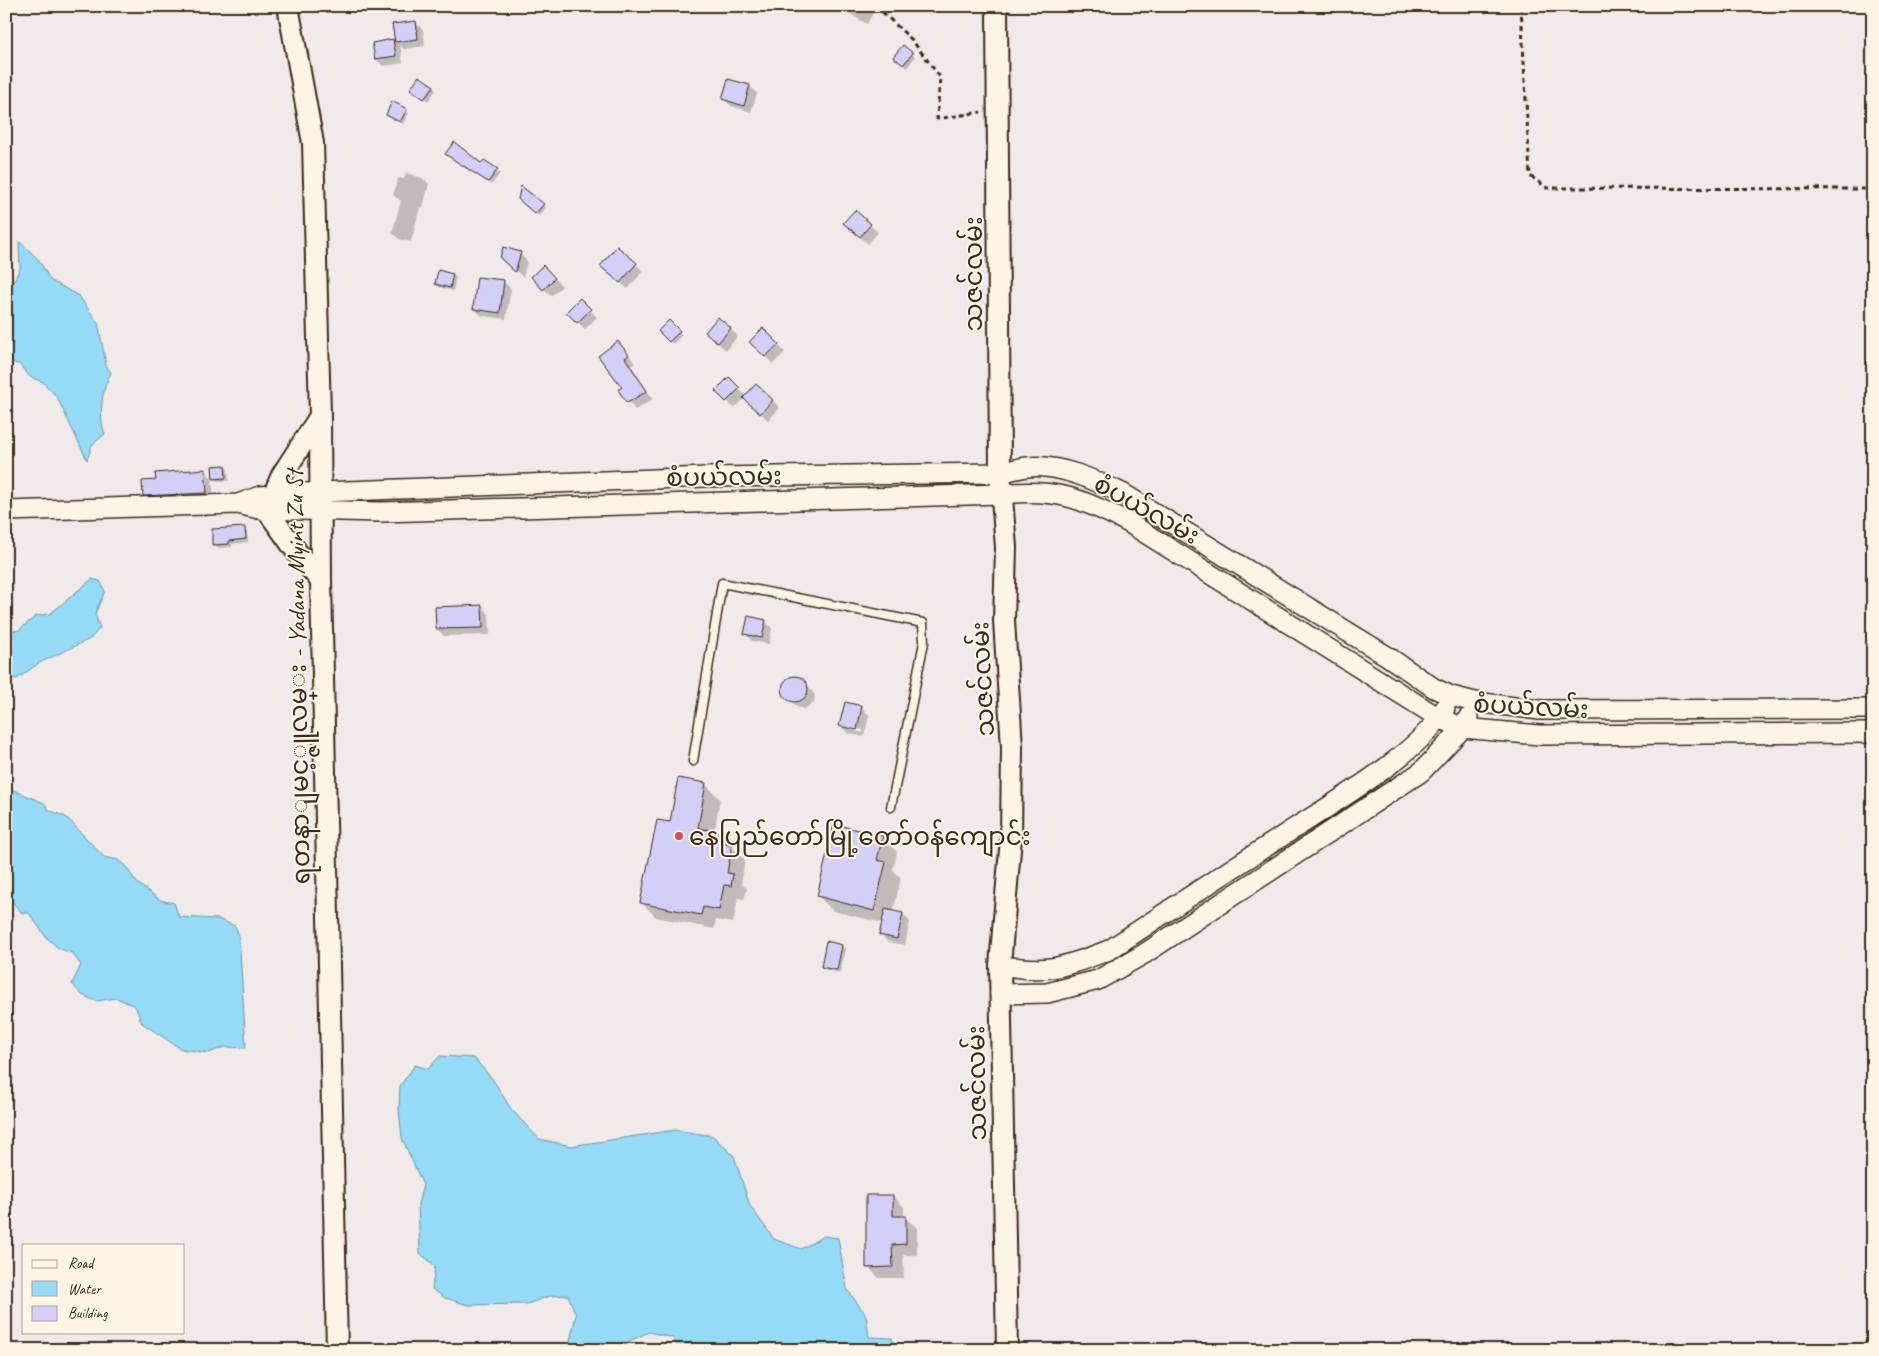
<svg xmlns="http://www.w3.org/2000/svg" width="1879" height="1356" viewBox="0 0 1879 1356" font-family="Caveat,'Noto Sans Myanmar',sans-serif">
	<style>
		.water { fill: #95daf7; stroke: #7194a0 }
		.shadow { fill: #0003; fill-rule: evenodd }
		.building { fill: #d4cff7; stroke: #3b2a1e }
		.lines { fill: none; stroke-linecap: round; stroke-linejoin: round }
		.service-casing { stroke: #3b2a1e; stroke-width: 11 }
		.tertiary-casing { stroke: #3b2a1e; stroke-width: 22 }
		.secondary-casing { stroke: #3b2a1e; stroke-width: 24 }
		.path { stroke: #3b2a1e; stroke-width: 3; stroke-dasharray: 5 4; stroke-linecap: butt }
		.service { stroke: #fcf5e5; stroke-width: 8 }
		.tertiary { stroke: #fcf5e5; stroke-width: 19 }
		.secondary { stroke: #fcf5e5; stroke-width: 20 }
		.poi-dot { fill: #d1495b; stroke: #fcf5e5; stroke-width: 2 }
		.labels { text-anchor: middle; stroke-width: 4; stroke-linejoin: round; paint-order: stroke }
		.street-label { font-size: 25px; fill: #3b2a1e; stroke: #fcf5e5 }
		.poi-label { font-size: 25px; fill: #3b2a1e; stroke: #fcf5e5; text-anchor: start }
	</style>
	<rect width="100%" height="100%" fill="#f0eaea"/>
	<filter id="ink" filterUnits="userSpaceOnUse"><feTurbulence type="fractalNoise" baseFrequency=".02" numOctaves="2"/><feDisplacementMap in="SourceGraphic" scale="10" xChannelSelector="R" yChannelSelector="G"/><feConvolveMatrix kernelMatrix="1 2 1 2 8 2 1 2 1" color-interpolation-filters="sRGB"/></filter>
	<g filter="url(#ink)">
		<path class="water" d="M19,241L39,260L50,280L79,296L98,323L106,365L111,373C102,388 98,417 105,434L92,445L87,460L57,397L43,382L30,377L19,364L6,361V295L20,269Z
			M92,579L100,581L105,591L95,614L100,628L90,639L39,663L17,679L6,677V632L19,630L36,616L50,614Z
			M6,787L44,803L49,810L66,817L104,857L118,860L126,867L137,883L160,900L174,903L179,917L218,919L235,926L239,935L246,1048L224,1047L209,1053L181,1049L142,1023L135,1006L116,998L96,1001L82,995L72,984L81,965L72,953L58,948L46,937L29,913H22L6,895Z
			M440,1056L474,1058L493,1080L511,1109L539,1139L571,1146L675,1130L713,1136L734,1156L750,1206L774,1239L801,1249L824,1236L838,1238L847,1289L866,1315L869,1337L892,1338L896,1350H680L673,1338L649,1332L610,1350H575L570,1341L576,1315L568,1295L550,1296L527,1304L468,1305L445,1298L432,1289L435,1266L420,1253L418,1204L423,1185L402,1138L399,1110L400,1086L415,1065L428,1069Z"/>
		<path class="shadow" d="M439,6H450V9Z
			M842,6H867L873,13L867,24L850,14Z
			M415,22L423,30L425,46L404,49L400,45L403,63L383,66L376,59L393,40L397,44L394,25Z
			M912,54L915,57L907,68L898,60Z
			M750,86L757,94L751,112L731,106L724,99Z
			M433,87L436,90L428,101L415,92Z
			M406,110L409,113L403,124L387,114Z
			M450,157L481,165L500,173L492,185Z
			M406,173L422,178L429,184L423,207H420L411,242L399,239L392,233L401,201L393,195L398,178L404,179Z
			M522,202L543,205L546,208L539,216Z
			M855,212L878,232L868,244L852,230Z
			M520,254L527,261L523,277L509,265Z
			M636,264L643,271L628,289L609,273Z
			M543,267L562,286L551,296L532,277Z
			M453,275L456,278L453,291L439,287L436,284Z
			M503,281L511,289L506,319L482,316L474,309Z
			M580,300L597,317L585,329L567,312Z
			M718,318L738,336L726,350L713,339Z
			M669,322L682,335L673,344L660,331Z
			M763,330L785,352L773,364L751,342Z
			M618,343L635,363L631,366L653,399L635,410L620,390L624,388Z
			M729,379L746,396L772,400L780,408L768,420L745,398L734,408L717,391Z
			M225,466L228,469L229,481H218L214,478Z
			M205,471L212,478L214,500L151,502L144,495L157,481Z
			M244,529L247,532L248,542L232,544V547L217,548L214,545Z
			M482,607L489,614L490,635L444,636L437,629Z
			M765,621L772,628L769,644L752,641L745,633Z
			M792,678L804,681L815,695L814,703L804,709L797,707L783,689L786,682Z
			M862,708L869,715L864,737L848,733L841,726ZM847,727L863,730V733L847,729Z
			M706,785L720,799L714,833L719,834L745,860L741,883L747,889L744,899L738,898L733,923L716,920L714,929L656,917L642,903L671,824Z
			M882,837L897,852L893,870L901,878L893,912L903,914L910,922L905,945L888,942L880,934L883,923L833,911L818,896Z
			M842,946L845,949L840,973L826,970L823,967Z
			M893,1196L904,1207V1217L917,1228V1255H903L904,1278H879L868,1267Z"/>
		<path class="building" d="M416,21L418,39L395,42L392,24Z
			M393,39L396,56L375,59L372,43Z
			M903,45L913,53L903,65L893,57Z
			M419,76L434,86L424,99L410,89Z
			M728,79L750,85L744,106L722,99Z
			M392,101L407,109L400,122L386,115Z
			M454,142L481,163L484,160L498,169L488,182L445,154Z
			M521,186L544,204L535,214L518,199Z
			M855,210L871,224L860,237L843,223Z
			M617,246L637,263L620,283L600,266Z
			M503,247L521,252L515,272L500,258Z
			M543,265L555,278L543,290L531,277Z
			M438,270L453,274L450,288L435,284Z
			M477,277L504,280L500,313L473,309Z
			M580,298L591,309L577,323L566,312Z
			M718,317L731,328L718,343L705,332Z
			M669,320L680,331L669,342L658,331Z
			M763,328L779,344L765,357L749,342Z
			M618,341L629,355L625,358L647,391L627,403L618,390L622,387L598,356Z
			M729,377L740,388L726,402L715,391Z
			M756,384L773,400L760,414L743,398Z
			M225,465L226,478L213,479L212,466Z
			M205,469L207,493L143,496L142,481L156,480L155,473Z
			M245,527L246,539L229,541V544L212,545V529Z
			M482,605L483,628L436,629L435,607Z
			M748,616L766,620L762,638L744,634Z
			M782 689a13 13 0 1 1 26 0a13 13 0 1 1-26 0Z
			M845,702L862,706L857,730L839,726Z
			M678,778L706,783L698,828L720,832L718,841L732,845L727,873L733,874L731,886L724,885L719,910L703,907L701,915L640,903L657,820L670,822Z
			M834,824L883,836L877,860L886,862L874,911L817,896Z
			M885,909L903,913L897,939L879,935Z
			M826,941L842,945L837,970L821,967Z
			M866,1195H893V1216H906V1244L892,1245L893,1267L866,1268Z"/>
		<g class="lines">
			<g class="service-casing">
				<path id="service" d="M693,761L722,583L923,623L924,642L891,807"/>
			</g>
			<g class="tertiary-casing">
				<path id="tertiary" d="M238,504L260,496L321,492L706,477L1000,473C1009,471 1018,468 1027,467C1058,463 1097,481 1124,494L1387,656L1434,688L1451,696L1475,702L1540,710L1873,709
					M6,511L238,504L259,509L381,512L1002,494C1056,488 1081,498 1129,523L1439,718L1463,728L1539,735L1873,733
					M1000,965C1047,974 1065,967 1109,950C1165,913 1221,875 1278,839C1323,809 1421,754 1445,708
					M1000,994L1047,993L1098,980L1144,954L1421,772L1463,728L1468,718"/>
			</g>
			<g class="secondary-casing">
				<path id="secondary" d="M288,6L313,143L320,416L321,581L337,1350
					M997,6L1000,473L1006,547L1004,621L1012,747L1011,838L1000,965L1007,1350
					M274,494L282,475L320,416
					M267,510L299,555L321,581"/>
			</g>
			<path class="path" d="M876,6L912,40L940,77L937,119L981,112
				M1521,6L1530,176L1547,188L1873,189"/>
			<use href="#service" class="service"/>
			<use href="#tertiary" class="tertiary"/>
			<use href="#secondary" class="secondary"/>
		</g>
	</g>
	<circle class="poi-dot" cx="679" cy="836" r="5"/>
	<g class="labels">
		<g class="street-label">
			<text transform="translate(973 274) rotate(-90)" y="9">သဇင်လမ်း</text>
			<text transform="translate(724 476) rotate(-1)" y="9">စံပယ်လမ်း</text>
			<text transform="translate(1147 509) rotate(29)" y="9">စံပယ်လမ်း</text>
			<text transform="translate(297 677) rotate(-91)" y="9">ရတနာျမင့္ဇူလမ္း - Yadana Myint Zu St</text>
			<text transform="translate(982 679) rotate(-93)" y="9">သဇင်လမ်း</text>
			<text transform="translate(1531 706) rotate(3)" y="9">စံပယ်လမ်း</text>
			<text transform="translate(976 1083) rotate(-91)" y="9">သဇင်လမ်း</text>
		</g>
		<g class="poi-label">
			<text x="689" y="845">နေပြည်တော်မြို့တော်ဝန်ကျောင်း</text>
		</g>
	</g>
	<rect width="1879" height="1356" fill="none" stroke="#fcf5e5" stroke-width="25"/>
	<rect x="12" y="12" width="1854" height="1331" fill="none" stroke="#3b2a1e" stroke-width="2" filter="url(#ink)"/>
	<rect x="22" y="1244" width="162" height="90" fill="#fcf5e5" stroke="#afa495"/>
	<rect x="32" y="1260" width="25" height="8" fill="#fcf5e5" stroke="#afa495"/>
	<text x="68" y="1268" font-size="15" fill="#3b2a1e">Road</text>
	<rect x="32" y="1281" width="25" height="15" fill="#95daf7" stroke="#afa495"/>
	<text x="68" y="1294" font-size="15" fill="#3b2a1e">Water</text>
	<rect x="32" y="1306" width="25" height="15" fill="#d4cff7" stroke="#afa495"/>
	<text x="68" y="1318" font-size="15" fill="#3b2a1e">Building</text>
</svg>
